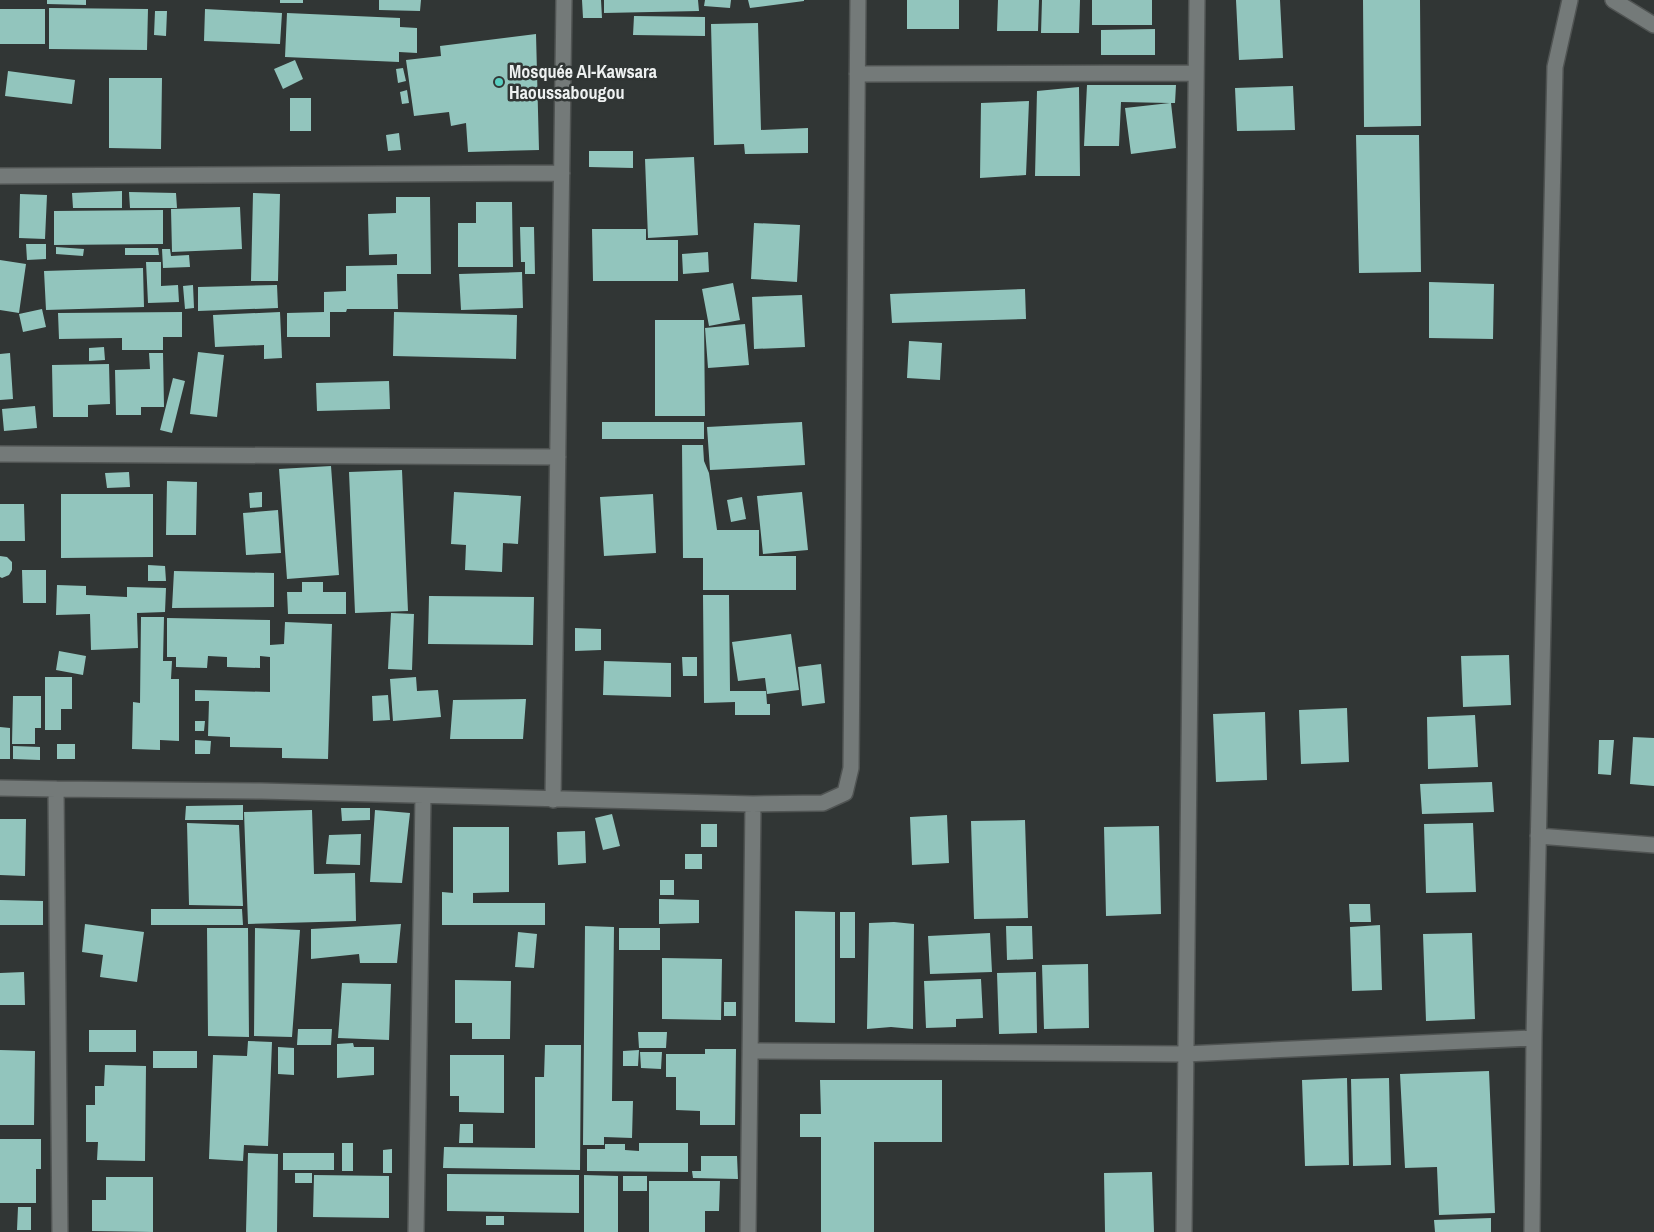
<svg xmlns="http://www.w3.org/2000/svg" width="1654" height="1232" viewBox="0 0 1654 1232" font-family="'Archivo Narrow',sans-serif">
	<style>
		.building { fill: #92c5bd }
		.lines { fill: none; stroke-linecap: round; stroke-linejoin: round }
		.minor-casing { stroke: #505453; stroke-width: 18 }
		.minor { stroke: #747a79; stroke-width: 15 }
		.poi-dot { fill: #58cec0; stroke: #313635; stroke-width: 2 }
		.labels { text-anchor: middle; stroke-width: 5; stroke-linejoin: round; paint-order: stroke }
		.poi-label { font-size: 18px; font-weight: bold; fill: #eef1f1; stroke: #313635; text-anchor: start }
	</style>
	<rect width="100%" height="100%" fill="#313635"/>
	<path class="building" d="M47,0H86V5L47,4Z
		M280,0H303V3H280Z
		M379,0H421L420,11L379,10Z
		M582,0H601L602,18H583Z
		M604,0H698L699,11L604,13Z
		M705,0H731L730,8L704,6Z
		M748,0H804V1L750,8Z
		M907,0H959V29H907Z
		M998,0H1039L1038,31H997Z
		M1042,0H1080L1079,33H1041Z
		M1092,0H1152V25H1092Z
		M1236,0H1280L1283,58L1239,60Z
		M1363,0H1420L1421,126L1364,127Z
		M49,8L148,9L147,50L49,49Z
		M0,9H45V44H0Z
		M205,9L282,13L280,44L204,41Z
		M155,11H167L166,36L154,35Z
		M287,13L400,18V27L417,28V53L399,52V62L285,57Z
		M634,16L705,17V36L633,35Z
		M758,23L761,130L808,128V153L745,154L744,144L714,145L711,24Z
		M1155,29V55H1101V30Z
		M536,34L539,150L468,152L466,123L451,126L449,112L414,116L406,60L441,56L440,46Z
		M295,60L303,79L283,89L274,69Z
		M403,68L406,81L398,83L396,69Z
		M8,71L75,80L72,104L5,96Z
		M109,78H162L161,149L109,148Z
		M1087,85H1176L1175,103H1171L1176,148L1131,154L1125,108L1170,103L1121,102L1119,146H1084Z
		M1293,86L1295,130L1237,131L1235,88Z
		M1079,87L1080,176H1035L1037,91Z
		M407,90L409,103L402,104L400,92Z
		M290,98H311V131H290Z
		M1029,101L1026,175L980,178L981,103Z
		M399,133L401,150L388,151L386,135Z
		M1356,135H1419L1421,272L1359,273Z
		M589,151H633V168L589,167Z
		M694,157L698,235L648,238L645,159Z
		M122,191V208H73L72,193Z
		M129,192L176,193L177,208H130Z
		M253,193L280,194L278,281H251Z
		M20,194L47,195L45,239L19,238Z
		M396,197H430L431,274H397L398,309H347L346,312H330V337H287V313L324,312V292L346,291V266L397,265V254L369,255L368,214L396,213Z
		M476,202H512L513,267H458V223H476Z
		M240,207L242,249L172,252L171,209Z
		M163,210V244L54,245V211Z
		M754,223L800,225L797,282L751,279Z
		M520,227H534L535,274H525V262H521Z
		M592,229H646V240H678V281H593Z
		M26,244H46V259L27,260Z
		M56,247L84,249L83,256L56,254Z
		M125,248H158L159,255H125Z
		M162,249H170L171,256L189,255L190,267L163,268Z
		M708,252L709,272L683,274L682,254Z
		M0,260L26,264L19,313L0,310Z
		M146,262H161V286L178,285L179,302L148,303Z
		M143,268L144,307L46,310L44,271Z
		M522,272L523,308L461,310L459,274Z
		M1429,282L1494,284L1493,339L1429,338Z
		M733,283L740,320L709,326L702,289Z
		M193,285L194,308L185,309L183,286Z
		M277,285L278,308L198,311V287Z
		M1025,289L1026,319L892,323L890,294Z
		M802,295L805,347L754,349L752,297Z
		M42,309L46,327L23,332L19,314Z
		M182,312V337H163V350H122V338L59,339L58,313Z
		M280,312L282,358L264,359V345L215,347L213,315Z
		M394,312L517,315L516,359L393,356Z
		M655,320H704L705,416H655Z
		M745,324L749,365L708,368L705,328Z
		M909,341L942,343L940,380L907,378Z
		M104,347L105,360L89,361V348Z
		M198,352L224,355L217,417L190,414Z
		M10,353L13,399L0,400V354Z
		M149,353H163L164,407H141V415H116L115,370L150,369Z
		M109,364L110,404L88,405V417H53L52,365Z
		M173,378L185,381L172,433L160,430Z
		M389,381L390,409L317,411L316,383Z
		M35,406L37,428L4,431L2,409Z
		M602,422H704V439H602Z
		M802,422L805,465L710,470L707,427Z
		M682,445H703L704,461L709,473L717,530H759V556H796V590H703V558H683Z
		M331,466L339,575L287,579L279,469Z
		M402,470L408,611L355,613L349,472Z
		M129,472L130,487L107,488L105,473Z
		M167,481L197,482L196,535H166Z
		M262,492V507L250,508L249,493Z
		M454,492L521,496L518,544L503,543L502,572L465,570L466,545L451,544Z
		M802,492L808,550L763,554L757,496Z
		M61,494H153V557L61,558Z
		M653,494L656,553L604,556L600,497Z
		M742,497L746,519L731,522L727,500Z
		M0,504H24L25,541H0Z
		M278,510L281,553L246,555L243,513Z
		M0,556L7,557L12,562V570L9,575L2,578L0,577Z
		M148,565L165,566L166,581H148Z
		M22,570H46V603H23Z
		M174,571L274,573V607L172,608Z
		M302,582H323V592H346V614H288L287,592H302Z
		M57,585L86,586V595L127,597V587L166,588L165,612L137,613L138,648L91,650L90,614L56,615Z
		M703,595H729L730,691H766L767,704H770V715H735V702L704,703Z
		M429,596L534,597L533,645L428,644Z
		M391,613L414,614L412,670L388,669Z
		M141,617H164L163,661H172L171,679H179V741L160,740V750L132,749L133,702L140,703Z
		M167,618L270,620V645L284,644L285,622L332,624L328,759L282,758V748L230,747V737L208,736L209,701H195V690L270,692V657L260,656V668L227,667V657L208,656L207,668L176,667V657H167Z
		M575,628L601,629V650L575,651Z
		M791,634L799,690L767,694L765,678L738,681L732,642Z
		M59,651L86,656L83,675L56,670Z
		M1509,655L1511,705L1463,707L1461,656Z
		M682,657H697V676H683Z
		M604,661L671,663V697L603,695Z
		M821,664L825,703L802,706L798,667Z
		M45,677H72V709H61V730H45Z
		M416,677L417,691L438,690L441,717L393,721L390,679Z
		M388,695L390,720L373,721L372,696Z
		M13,696H41V728H35V744H12Z
		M526,699L523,739H450L453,700Z
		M1347,708L1349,762L1301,764L1299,710Z
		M1265,712L1267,780L1216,782L1213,714Z
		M1475,715L1478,767L1428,769L1427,717Z
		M195,721H205L204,731H195Z
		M0,727L10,728V759H0Z
		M1633,737L1654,738V786L1630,784Z
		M195,740L211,741L210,754H195Z
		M1599,740H1614L1611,775L1598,774Z
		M57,744H75V759H57Z
		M13,746L40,747V760L13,759Z
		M1492,782L1494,812L1422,814L1420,784Z
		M243,805V820H185L186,806Z
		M341,808H370V820L342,821Z
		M312,810L314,874L355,873L356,921L248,924L244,812Z
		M375,810L410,813L402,883L370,882Z
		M612,814L620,846L603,850L595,818Z
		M947,815L949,863L912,865L910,817Z
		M0,819H26L25,876L0,875Z
		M1025,820L1028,918L974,919L971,821Z
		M187,823L239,825L243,906L189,905Z
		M1473,823L1476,892L1426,893L1424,824Z
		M701,824H717V847H701Z
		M1159,826L1161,914L1106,916L1104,827Z
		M453,827H509V892L473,893V903H545V925H442V892L453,893Z
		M585,831L586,863L558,865L557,832Z
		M361,834L360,865L326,864L329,835Z
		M685,854H702V869H685Z
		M660,880H674V895H660Z
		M659,899L699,900V923L659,924Z
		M0,900L43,901V925H0Z
		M1349,904H1370L1371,922H1350Z
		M151,909H242L243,925H151Z
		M795,911L835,912V1023L795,1022Z
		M840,912H855V958H840Z
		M894,922L914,924L913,1029L891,1027L867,1029L869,923Z
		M85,924L144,932L137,982L100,977L103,955L82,952Z
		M401,924L397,963H360L359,954L311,959V929Z
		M1380,925L1382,990L1352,991L1350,927Z
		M585,926L614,927L612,1101H633L632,1138L604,1137V1145H583Z
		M1006,926H1032L1033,959L1007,960Z
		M207,928H248L249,1037L208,1036Z
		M255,928L300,930L292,1037L254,1036Z
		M619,928H660V950H619Z
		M518,932L537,934L534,968L515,967Z
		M990,933L992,972L930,974L928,936Z
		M1472,933L1475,1019L1426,1021L1423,934Z
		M662,958L722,959L721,1020L662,1019Z
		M1088,964L1089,1028L1044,1029L1042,965Z
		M24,972L25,1005H0V973Z
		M1036,972L1037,1033L999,1034L997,973Z
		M981,979L983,1018L956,1019V1027L926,1028L924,981Z
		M455,980L511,981L510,1039H472V1023H455Z
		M342,983L391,984L389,1040L338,1038Z
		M724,1002H736V1016H724Z
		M298,1029H332L331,1045H297Z
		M89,1030H136V1052H89Z
		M638,1032H667L666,1048H639Z
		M248,1041L272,1042L268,1146L244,1145L243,1161L209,1159L213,1055L247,1056Z
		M353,1043L354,1047H374V1075L337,1078V1044Z
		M545,1045H581L580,1170L443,1168L444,1147L535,1148V1077H544Z
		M278,1047L294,1048V1075L278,1074Z
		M705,1049H736L735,1125H700V1111L676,1110V1077H666V1054H705Z
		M0,1050L35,1051L34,1125H0Z
		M639,1050L638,1066H623V1051Z
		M153,1051H197V1068H153Z
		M640,1052H662L661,1069L641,1068Z
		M450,1055H504V1113L459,1112V1096H450Z
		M105,1065L146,1066L145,1161L97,1160L98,1142H86V1105H95V1086H104Z
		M1489,1071L1495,1213L1439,1215L1437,1167L1405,1168L1400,1074Z
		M1347,1078L1349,1165L1305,1166L1302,1080Z
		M1389,1078L1391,1165L1353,1166L1351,1079Z
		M820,1080H942V1142H874V1232H821V1137H800V1114H821Z
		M460,1124H473V1143H459Z
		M0,1139H41V1169H36V1203H0Z
		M342,1143H353V1171H342Z
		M639,1143H688V1172L587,1171V1149H605V1144H625V1150L639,1151Z
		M392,1149V1173H383V1150Z
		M248,1153L278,1154L277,1232H246Z
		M283,1153H334V1170H283Z
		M701,1156H737L738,1179L693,1178L692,1171H701Z
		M1152,1172L1154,1232H1105L1104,1173Z
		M295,1173H312V1183H295Z
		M447,1174L579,1175V1213L447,1211Z
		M314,1175L389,1176V1218L313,1217Z
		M584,1175L618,1176V1232H584Z
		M623,1176H647V1191H623Z
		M106,1177H153V1232L92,1231V1200H106Z
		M649,1181H720L719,1211H705V1232H649Z
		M18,1207H31V1230H17Z
		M486,1216H504V1225H486Z
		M1491,1218V1232H1435L1434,1220Z"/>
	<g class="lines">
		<g class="minor-casing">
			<path id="minor" d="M1613,0L1654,25
				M857,74L1196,73
				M0,176L562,173
				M0,454L558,457
				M0,788L56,789L60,1232
				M56,789L261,791L753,804
				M553,800L564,0
				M1538,836L1654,845
				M750,1051L1185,1054L1534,1038
				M416,1232L423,796
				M748,1232L753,804L823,803L845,793L851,768L858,0
				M1184,1232L1197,0
				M1532,1232L1534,1038L1555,67L1570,0"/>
		</g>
		<use href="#minor" class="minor"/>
	</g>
	<circle class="poi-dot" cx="499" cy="82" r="5"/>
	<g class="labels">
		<g class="poi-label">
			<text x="509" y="78">Mosquée Al-Kawsara<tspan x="509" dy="21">Haoussabougou</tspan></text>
		</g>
	</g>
</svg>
